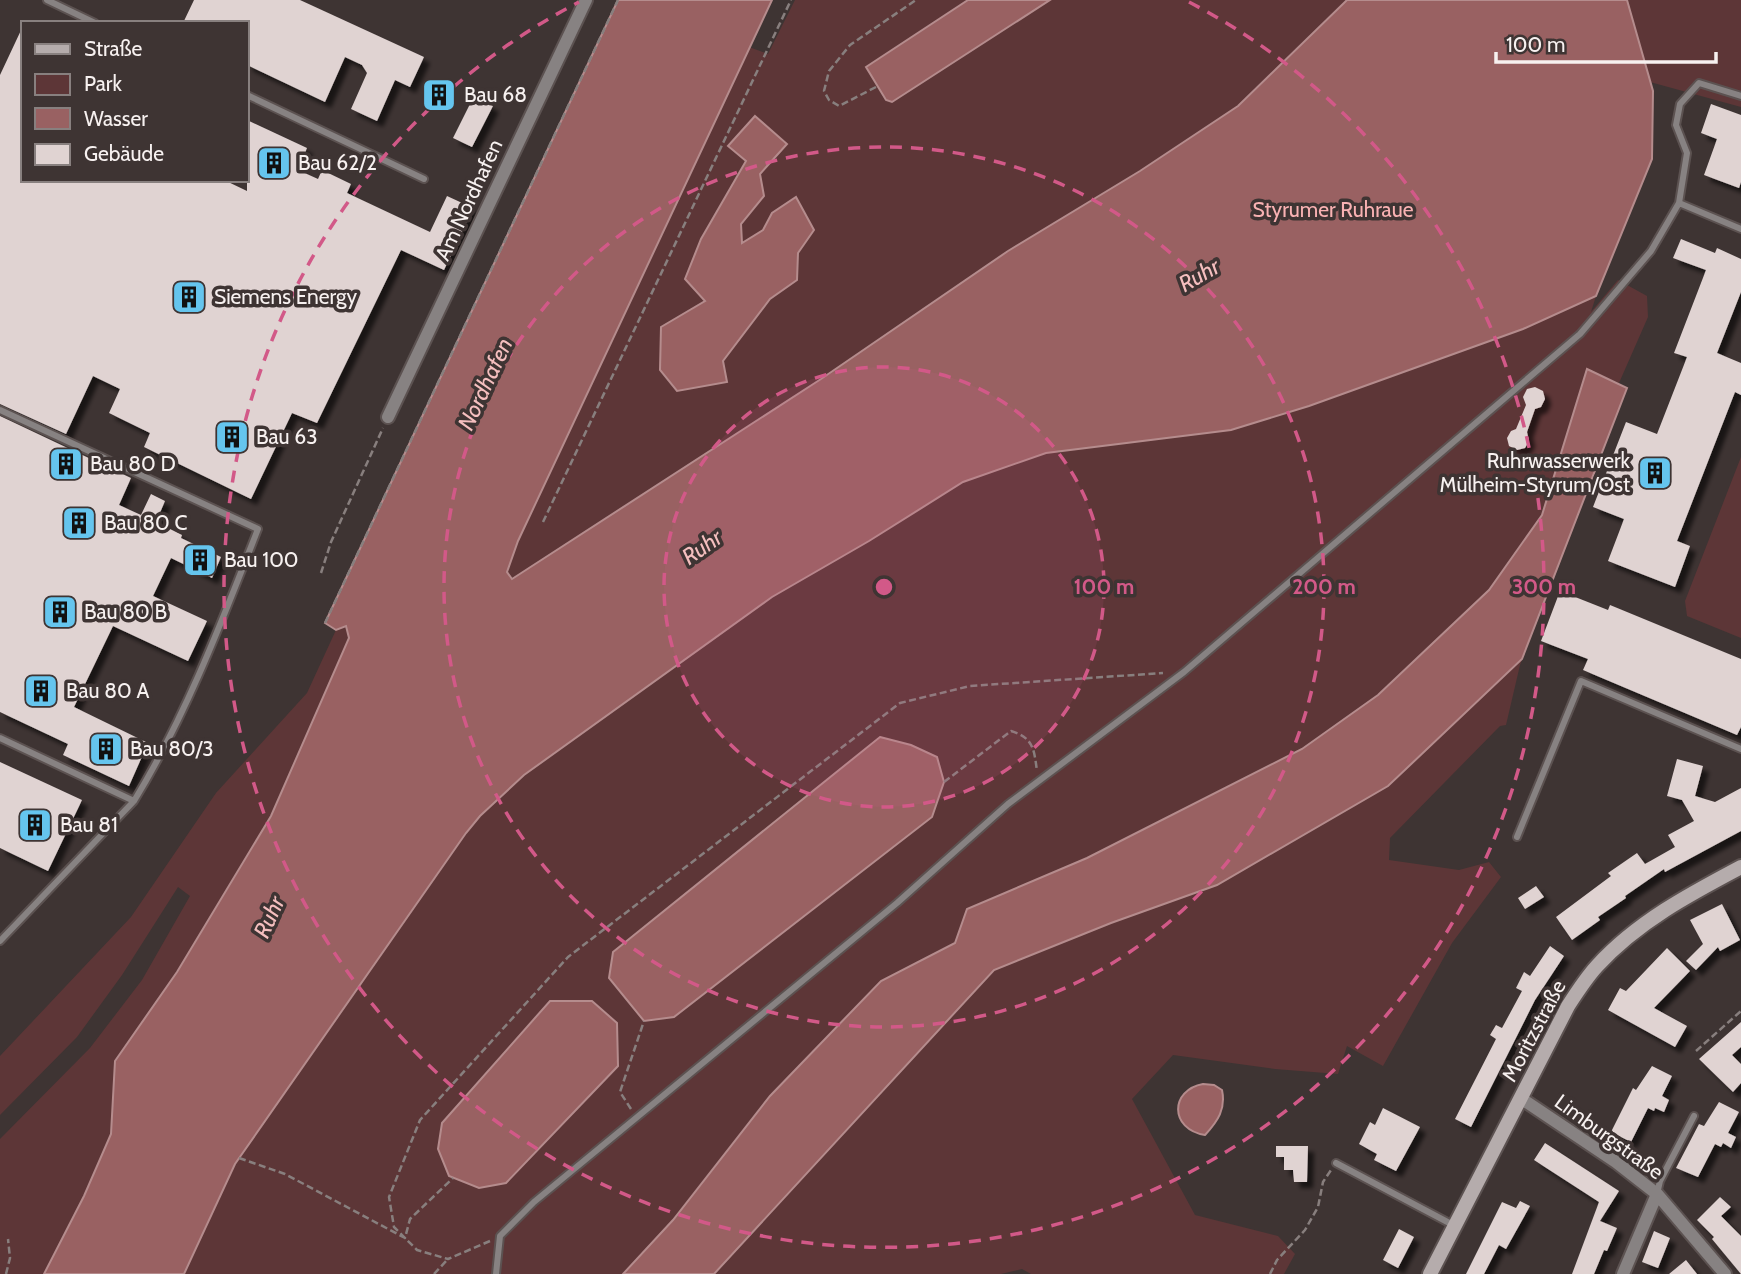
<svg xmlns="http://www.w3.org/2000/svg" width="1741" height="1274" viewBox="0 0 1741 1274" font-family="Cabin,sans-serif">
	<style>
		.green { fill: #5d3637 }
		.water { fill: #996162; stroke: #b58c8d; stroke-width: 2 }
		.building { fill: #e0d3d2; filter: url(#shadow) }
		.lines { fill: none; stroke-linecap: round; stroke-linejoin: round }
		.lane-casing { stroke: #5c5251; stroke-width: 10 }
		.street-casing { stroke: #5c5251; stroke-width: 16 }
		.secondary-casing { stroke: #5c5251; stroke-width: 18 }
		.path { stroke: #887f7e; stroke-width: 2.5; stroke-dasharray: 7 3.5; stroke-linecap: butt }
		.lane { stroke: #878282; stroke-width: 6 }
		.street { stroke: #878282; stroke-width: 12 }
		.secondary { stroke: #b5acac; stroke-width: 14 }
		.ring { fill: none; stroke: #d25988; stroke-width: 3.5; stroke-dasharray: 12 9 }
		.labels { text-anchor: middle; stroke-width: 7; stroke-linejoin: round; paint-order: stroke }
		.poi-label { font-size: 21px; fill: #f7f1f0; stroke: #3e3433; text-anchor: start }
		.street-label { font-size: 21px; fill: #f7f1f0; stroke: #3e3433 }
		.park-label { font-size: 21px; fill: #f9b2b3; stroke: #3e3433 }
		.water-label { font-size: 23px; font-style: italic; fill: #f5bfbf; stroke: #3e3433 }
		.centre { fill: #d25988; stroke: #3e3433; stroke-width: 3.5 }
		.ring-label { font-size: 21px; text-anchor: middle; font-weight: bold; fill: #d25988; stroke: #3e3433; stroke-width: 7; stroke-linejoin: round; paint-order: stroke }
	</style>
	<defs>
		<filter id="shadow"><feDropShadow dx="6" dy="6" stdDeviation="2" flood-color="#0009"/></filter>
	</defs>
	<rect width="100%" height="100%" fill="#3e3433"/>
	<path class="green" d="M795,0H968L866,67L892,102L1050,0H1741V107L1650,82L1634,27L1588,300L1596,296L1591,312L1618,280L1647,296L1648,317L1619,383L1587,370L1543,514L1574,527L1520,665L1506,725L1500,726L1390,838L1389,860L1459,870L1489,862L1501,877L1452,943L1383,1066L1347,1046L1338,1074L1275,1069L1173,1055L1132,1099L1195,1215L1278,1236L1295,1254L1284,1274H1031L1022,1269L1001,1274H0V1139L90,1048L142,980L190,896L178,887L122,975L77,1037L0,1115V1056L131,917L216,793L307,693L336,630L346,626L349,638L271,816L177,972L115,1061L512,579L507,573L518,541L749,47L768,54Z
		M1741,457V638L1687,616L1685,601Z"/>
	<path class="water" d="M618,0H772L518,541L507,572L512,579L821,379L1008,251L1140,171L1238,106L1347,0H1627L1653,91L1652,159L1596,296L1523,329L1309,406L1231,430L1046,453L963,482L869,541L772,597L524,775L480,816L466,833L235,1164L184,1274H44L84,1196L111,1134L115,1061L177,972L271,816L349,638L346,626L336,630L325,623Z
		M968,0H1050L892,102L886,100L866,67Z
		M755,116L787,144L760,174L764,196L741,224L742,243L763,230L772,213L796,197L814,230L798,253L797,280L770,299L723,361L727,382L677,391L660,370L661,327L705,301L685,279L701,239L746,161L728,146Z
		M1587,369L1627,388L1522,659L1388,786L1217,885L1111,923L994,970L714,1274H623L673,1220L770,1096L881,981L955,943L967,909L1087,858L1302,749L1378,695L1489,590L1542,515Z
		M880,737L911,745L937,757L944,782L932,817L674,1017L644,1021L609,978L613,952Z
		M550,1001H592L617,1023L618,1066L506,1183L479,1188L449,1176L438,1149L442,1123Z
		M1203,1084L1214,1085L1222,1090C1226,1109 1218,1121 1205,1135C1169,1129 1170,1090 1203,1084Z"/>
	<path class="building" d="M194,0H300L424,57L410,87L395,80L377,121L351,109L367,73L362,65L345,57L325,102L247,65V23H183Z
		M23,26V180H224L247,191V120L307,148L298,170L318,179L322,170L351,184L347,193L430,232L447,196L473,208L444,270L401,250L317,423L292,413L251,499L144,447L150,433L109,413L120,389L93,376L66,434L0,404V75Z
		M474,96L493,106L472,147L453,138Z
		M1711,104L1741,115V182L1739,188L1704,175L1717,139L1701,133Z
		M1681,239L1715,253L1717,248L1741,259V292L1717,353L1741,363V395L1735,392L1677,541L1690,546L1675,587L1608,561L1624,519L1593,507L1626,422L1657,434L1687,357L1674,353L1706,270L1673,258Z
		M1535,387L1543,391L1545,399L1541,407L1535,409L1527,432L1529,441L1525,448L1517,450L1509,446L1507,438L1511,431L1516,429L1526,405L1523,397L1527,389Z
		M0,416L131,478L119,505L141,515L151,494L165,501L156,522L182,535L181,538L221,557L212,578L171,558L153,596L207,621L188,661L113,626L74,707L148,743L129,786L63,755L68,744L0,712Z
		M1560,591L1608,610L1610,605L1741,659V727L1737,735L1583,670L1588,659L1541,641Z
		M1677,759L1703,766L1695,796L1715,802L1741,788V831L1665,872L1664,869L1625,896L1626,898L1598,917L1600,920L1572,940L1556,917L1611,876L1608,873L1637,853L1645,864L1675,847L1668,835L1694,821L1682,800L1667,796Z
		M0,762L82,800L48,871L0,848Z
		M1536,886L1544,897L1525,909L1518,898Z
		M1722,904L1740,940L1720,951L1718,947L1696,970L1686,961L1703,944L1690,920Z
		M1550,946L1564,956L1535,1000L1471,1127L1455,1119L1496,1039L1490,1035L1496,1025L1502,1028L1522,991L1516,988L1524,972L1530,976Z
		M1667,948L1690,971L1654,1008L1687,1026L1675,1047L1608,1010L1620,988L1626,991Z
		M1741,1022V1047L1732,1055L1741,1064V1083L1733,1092L1699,1059Z
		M1652,1066L1672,1076L1662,1096L1669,1100L1664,1112L1655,1108L1654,1111L1648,1108L1631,1142L1611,1132L1633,1088L1636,1090Z
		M1719,1102L1739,1112L1728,1133L1736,1137L1731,1148L1723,1143L1721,1147L1715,1144L1698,1177L1676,1168L1699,1124L1704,1126Z
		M1383,1108L1420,1127L1396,1171L1374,1160L1377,1154L1359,1144L1370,1122L1375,1125Z
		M1545,1143L1619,1191L1600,1221L1617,1228L1607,1251L1604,1250L1594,1274H1572L1599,1202L1534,1160Z
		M1276,1146H1308L1307,1182H1294L1293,1170H1284V1157H1276Z
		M1720,1197L1731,1207L1721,1216L1741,1236V1274L1712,1239L1714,1237L1697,1220Z
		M1520,1201L1530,1206L1506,1249L1499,1245L1484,1274H1466L1502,1202L1516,1208Z
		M1399,1229L1414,1237L1398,1268L1383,1260Z
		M1654,1231L1670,1238L1658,1268L1642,1262Z
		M1686,1260L1697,1274H1669Z"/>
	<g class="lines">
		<g class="lane-casing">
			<path id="lane" d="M47,0L95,23
				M247,95L424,179
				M1679,203L1741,229
				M0,410L258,529C222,621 186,716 134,801L0,738
				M1517,837L1581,681L1741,749
				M0,941L134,801
				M1336,1163L1455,1226
				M1657,1194L1660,1181L1694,1116
				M496,1274L500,1236L534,1202L897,903L1008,804L1184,672L1580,334L1651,251L1679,203L1687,153L1676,125L1680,104L1699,83L1741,96"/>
		</g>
		<g class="street-casing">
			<path id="street" d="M388,417L586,0
				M1522,1099L1616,1162L1657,1194L1725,1274
				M1623,1274L1657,1194"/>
		</g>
		<g class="secondary-casing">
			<path id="secondary" d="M1430,1274L1568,1006C1577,992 1586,978 1597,966C1637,922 1690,894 1741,867"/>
		</g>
		<path class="path" d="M876,87L839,106L829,100L824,91L829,71L850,45L916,0
			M543,522L791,0
			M321,573L331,542L383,428
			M325,623L618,0
			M944,782L1011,731C1034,738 1034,750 1037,771
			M1696,1051L1741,1011
			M631,1109L620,1092L644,1021
			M239,1158L285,1174L405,1238L410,1219L453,1178
			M490,1241L448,1259L417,1250L394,1227L389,1197L420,1120L568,957L900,703L970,686L1163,673
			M6,1274L10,1258L8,1239
			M434,1274L448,1259
			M1270,1274L1277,1260L1305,1230L1318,1207L1323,1182L1331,1170"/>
		<use href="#lane" class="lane"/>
		<use href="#street" class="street"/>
		<use href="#secondary" class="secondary"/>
	</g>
	<circle cx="884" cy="587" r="220" fill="#d25988" fill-opacity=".12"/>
	<g class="ring">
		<circle cx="884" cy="587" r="220"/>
		<circle cx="884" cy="587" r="440"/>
		<path d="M1189 2A660 660 0 1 1 579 2"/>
	</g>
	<defs>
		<g id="building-square" transform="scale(1.75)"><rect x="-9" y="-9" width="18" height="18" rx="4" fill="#65c5ee" stroke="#3e3433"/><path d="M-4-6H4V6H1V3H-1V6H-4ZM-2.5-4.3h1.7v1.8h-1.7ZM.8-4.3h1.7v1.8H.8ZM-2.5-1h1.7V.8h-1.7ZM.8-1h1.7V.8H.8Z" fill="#111"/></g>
	</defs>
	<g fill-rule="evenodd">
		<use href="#building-square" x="439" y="95"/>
		<use href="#building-square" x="274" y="163"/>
		<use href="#building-square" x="189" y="297"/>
		<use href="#building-square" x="232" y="437"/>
		<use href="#building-square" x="66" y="464"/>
		<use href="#building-square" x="1655" y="473"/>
		<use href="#building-square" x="79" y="523"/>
		<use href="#building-square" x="200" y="560"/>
		<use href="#building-square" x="60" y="612"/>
		<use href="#building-square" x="41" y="691"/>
		<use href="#building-square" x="106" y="749"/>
		<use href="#building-square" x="35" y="825"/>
	</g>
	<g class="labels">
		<g class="poi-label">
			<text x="464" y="102">Bau 68</text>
			<text x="298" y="170">Bau 62/2</text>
			<text x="214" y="304">Siemens Energy</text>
			<text x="256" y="444">Bau 63</text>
			<text x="1630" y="468" text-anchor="end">Ruhrwasserwerk<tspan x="1630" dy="24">Mülheim-Styrum/Ost</tspan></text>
			<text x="90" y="471">Bau 80 D</text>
			<text x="104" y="530">Bau 80 C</text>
			<text x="224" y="567">Bau 100</text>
			<text x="84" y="619">Bau 80 B</text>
			<text x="66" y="698">Bau 80 A</text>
			<text x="130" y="756">Bau 80/3</text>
			<text x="60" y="832">Bau 81</text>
		</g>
		<g class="street-label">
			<text transform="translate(469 200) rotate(-65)" y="7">Am Nordhafen</text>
			<text transform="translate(1534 1031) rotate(-62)" y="7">Moritzstraße</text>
			<text transform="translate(1609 1137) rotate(36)" y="7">Limburgstraße</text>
		</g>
		<g class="park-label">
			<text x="1333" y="217">Styrumer Ruhraue</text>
		</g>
		<g class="water-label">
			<text transform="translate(1199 275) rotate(-30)" y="8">Ruhr</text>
			<text transform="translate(485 384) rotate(-65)" y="8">Nordhafen</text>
			<text transform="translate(702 547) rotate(-35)" y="8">Ruhr</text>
			<text transform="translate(269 917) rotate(-66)" y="8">Ruhr</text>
		</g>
	</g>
	<circle cx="884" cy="587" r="10" class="centre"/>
	<g class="ring-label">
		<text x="1104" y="594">100 m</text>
		<text x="1324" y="594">200 m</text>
		<text x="1544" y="594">300 m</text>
	</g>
	<rect x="21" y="21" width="228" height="161" fill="#3e3433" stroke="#88807f" stroke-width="2"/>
	<rect x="35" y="44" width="35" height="10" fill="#b5acac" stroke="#88807f" stroke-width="2"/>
	<text x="84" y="56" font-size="21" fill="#f7f1f0">Straße</text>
	<rect x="35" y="74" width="35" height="21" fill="#5d3637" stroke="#88807f" stroke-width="2"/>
	<text x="84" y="91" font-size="21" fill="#f7f1f0">Park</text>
	<rect x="35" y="108" width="35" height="21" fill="#996162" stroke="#88807f" stroke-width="2"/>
	<text x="84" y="126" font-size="21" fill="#f7f1f0">Wasser</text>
	<rect x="35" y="144" width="35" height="21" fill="#e0d3d2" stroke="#88807f" stroke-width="2"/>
	<text x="84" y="161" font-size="21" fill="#f7f1f0">Gebäude</text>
	<path d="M1496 52v10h220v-10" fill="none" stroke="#f7f1f0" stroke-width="3.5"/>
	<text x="1506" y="52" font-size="21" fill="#f7f1f0" stroke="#3e3433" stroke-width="5" paint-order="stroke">100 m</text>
</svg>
